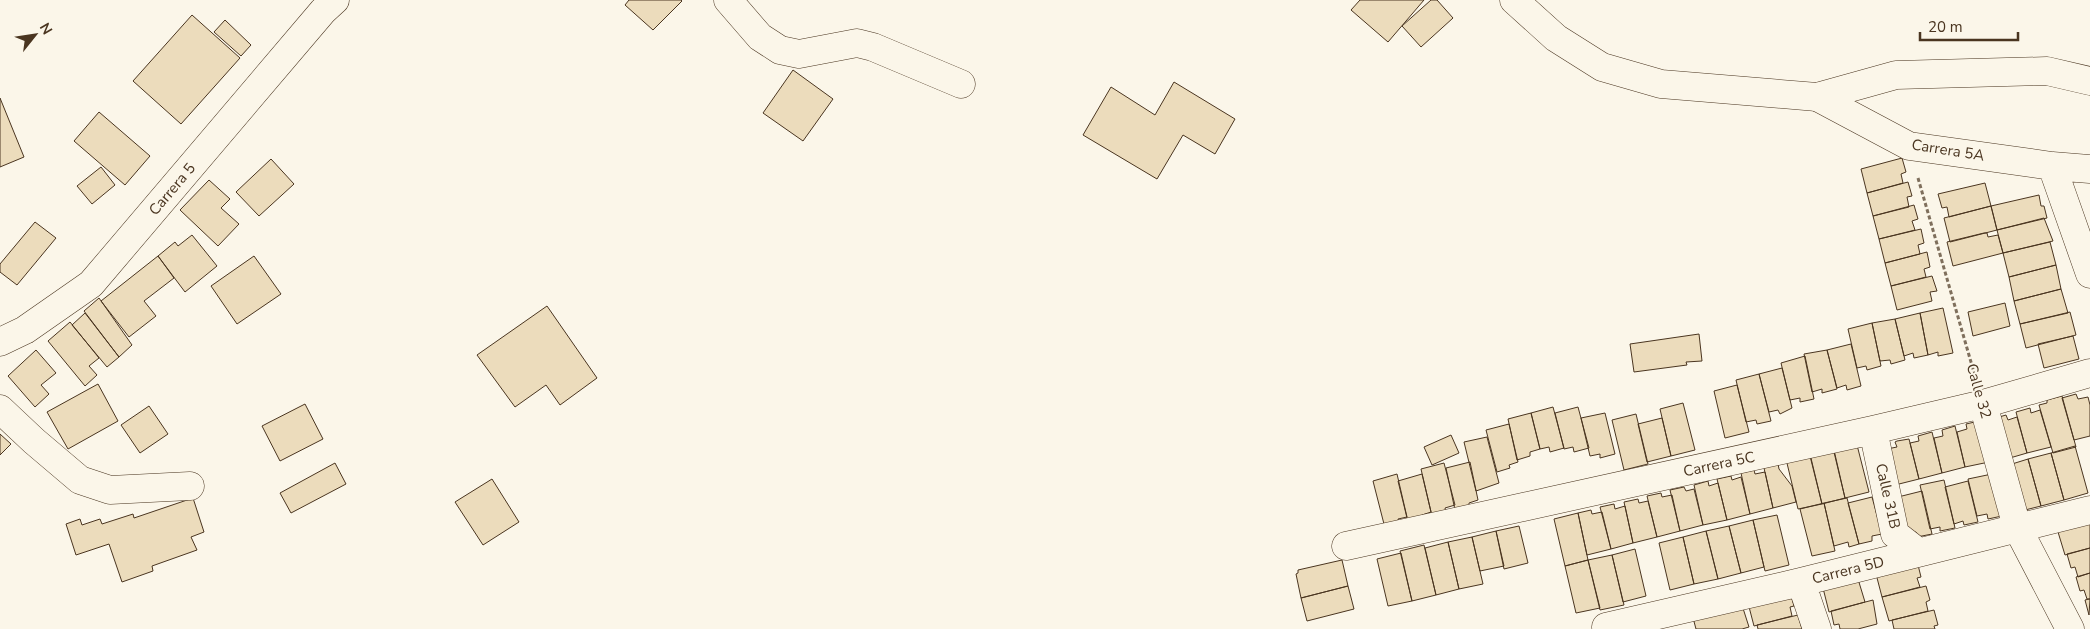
<svg xmlns="http://www.w3.org/2000/svg" width="2090" height="629" viewBox="0 0 2090 629" font-family="'Nunito Sans',sans-serif">
	<style>
		.building { fill: #ecdcbc; stroke: #4a3520 }
		.lines { fill: none; stroke-linecap: round; stroke-linejoin: round }
		.street-casing { stroke: #4a3520; stroke-width: 29 }
		.primary-casing { stroke: #4a3520; stroke-width: 29 }
		.path { stroke: #7f6f5c; stroke-width: 3; stroke-dasharray: 4 2.5; stroke-linecap: butt }
		.street { stroke: #fbf6e9; stroke-width: 28 }
		.primary { stroke: #fbf6e9; stroke-width: 28 }
		.labels { text-anchor: middle; stroke-width: 4; stroke-linejoin: round; paint-order: stroke }
		.street-label { font-size: 15px; fill: #4a3520; stroke: #fbf6e9 }
	</style>
	<rect width="100%" height="100%" fill="#fbf6e9"/>
	<path class="building" d="M629,0H681L682,1L653,30L625,5Z
		M1360,0H1424L1388,42L1351,10Z
		M1431,0H1437L1453,18L1421,47L1402,26Z
		M192,15L240,58L181,124L133,81Z
		M225,20L251,45L241,56L214,32Z
		M793,70L833,99L803,141L763,113Z
		M1174,82L1235,119L1215,154L1183,135L1157,179L1083,135L1111,87L1155,115Z
		M0,98L24,157L0,167Z
		M99,112L150,156L125,185L74,141Z
		M1902,158L1906,172L1901,174L1903,183L1867,193L1861,169Z
		M271,159L294,184L259,216L236,192Z
		M101,167L115,185L92,204L77,186Z
		M209,180L230,199L221,208L239,224L218,246L180,210Z
		M1908,182L1912,196L1907,197L1909,207L1873,216L1867,193Z
		M1985,183L1991,206L1949,217L1947,207L1942,208L1938,194Z
		M2039,195L2041,206H2044L2047,218L1997,230L1991,206Z
		M1914,205L1918,219L1912,221L1915,230L1879,239L1873,216Z
		M1991,206L1997,230L1950,242L1944,218Z
		M2044,218L2053,241L2003,253L1997,230Z
		M35,222L56,238L17,285L0,272V264Z
		M1921,229L1924,243L1918,245L1920,254L1885,263L1879,239Z
		M1984,233H1987L1988,237L1998,235L2003,253L1953,266L1947,242Z
		M192,235L217,266L185,292L158,256L175,242L178,246Z
		M2050,242L2056,265L2009,277L2003,253Z
		M1927,252L1930,267L1924,269L1926,277L1891,286L1885,263Z
		M158,256L174,278L144,301L156,316L129,337L101,301Z
		M254,256L281,294L237,324L211,286Z
		M2056,265L2061,289L2014,301L2009,277Z
		M1932,276L1937,291L1930,292L1932,301L1897,310L1891,286Z
		M2061,289L2068,313L2020,324L2014,301Z
		M99,298L132,345L119,357L84,311Z
		M2005,303L2010,326L1973,336L1968,312Z
		M547,306L597,378L560,405L546,385L515,407L477,355Z
		M1943,308L1953,353L1938,356V352L1928,355L1920,313Z
		M2070,312L2076,335L2026,348L2020,324Z
		M85,313L119,357L107,367L72,325Z
		M1920,313L1928,355L1914,358L1913,353L1904,356L1895,319Z
		M1895,319L1905,360L1891,364L1890,360L1880,361L1872,323Z
		M70,322L99,358L89,366L97,375L85,386L48,341Z
		M1872,323L1881,366L1867,370L1866,366L1857,368L1848,329Z
		M1699,334L1702,361L1686,362L1687,365L1634,372L1630,344Z
		M2073,336L2079,359L2044,368L2038,344Z
		M1851,344L1861,386L1847,390L1846,385L1837,388L1827,350Z
		M36,350L56,373L41,385L49,394L35,407L8,376Z
		M1827,350L1837,389L1822,393V389L1812,392L1804,354Z
		M1805,356L1814,399L1800,402V398L1790,400L1781,363Z
		M1782,368L1792,408L1780,414L1778,410L1769,412L1759,374Z
		M1759,374L1771,421L1757,424L1756,420L1746,422L1736,380Z
		M98,384L118,421L68,449L47,412Z
		M1737,385L1749,432L1725,438L1714,391Z
		M2076,394L2078,399L2088,397L2090,405V436L2074,440L2062,398Z
		M2062,396L2076,447L2053,453L2039,405L2047,403V400Z
		M1683,403L1695,450L1671,456L1660,409Z
		M305,404L323,439L280,461L262,426Z
		M149,406L168,434L140,453L121,425Z
		M1553,407L1564,448L1550,452L1549,447L1540,449L1531,413Z
		M1578,407L1589,448L1574,452L1573,447L1564,449L1555,413Z
		M2030,408L2031,413L2040,410L2051,447L2027,453L2016,412Z
		M1531,413L1540,449L1530,452V456L1517,460L1508,419Z
		M1605,413L1615,454L1600,458V454L1590,456L1581,418Z
		M1636,414L1648,464L1624,470L1612,420Z
		M2006,415L2008,420L2017,417L2027,453L2003,460L1999,417Z
		M1662,418L1671,456L1647,462L1638,424Z
		M1979,421L1989,462L1965,467L1957,432L1967,429L1966,424Z
		M1509,424L1518,462L1509,465L1510,468L1497,472L1486,430Z
		M1955,426L1965,467L1942,473L1934,438L1943,436L1942,430Z
		M1932,432L1942,473L1919,479L1910,443L1919,441L1918,436Z
		M0,434L11,444L0,455Z
		M1451,435L1459,453L1432,465L1424,447Z
		M1487,437L1499,483L1476,491L1464,442Z
		M1909,439L1919,479L1895,485L1887,449L1897,447L1895,442L1897,441Z
		M1857,445L1869,492L1845,498L1833,448Z
		M2075,446L2088,493L2064,500L2051,453Z
		M1834,450L1845,498L1822,504L1810,456Z
		M2051,453L2064,500L2041,506L2028,459Z
		M1810,454L1822,504L1798,509L1786,459Z
		M2028,459L2041,506L2017,512L2012,464Z
		M1470,462L1478,500L1469,503V506L1455,510L1446,468Z
		M335,463L346,484L291,513L280,493Z
		M1444,463L1455,505L1445,508L1446,512L1432,516L1421,469Z
		M1778,464L1779,469L1792,486L1796,502L1773,508L1764,468Z
		M1754,470L1755,474L1765,472L1773,508L1750,514L1741,473Z
		M1397,474L1407,517L1398,519L1399,524L1385,528L1373,481Z
		M1422,474L1431,512L1422,515V518L1408,522L1398,481Z
		M1992,474L2002,516L1988,519L1987,514L1977,516L1968,479Z
		M1731,476L1732,480L1741,477L1750,514L1727,520L1717,479Z
		M492,479L519,522L483,545L455,502Z
		M1944,480L1955,528L1940,531V527L1930,529L1920,485Z
		M1708,481L1709,486L1718,483L1727,520L1703,525L1694,485Z
		M1968,481L1978,522L1964,525L1963,521L1954,524L1945,487Z
		M1684,487L1686,491L1694,489L1703,525L1680,531L1670,490Z
		M1922,491L1932,534L1917,537L1916,532L1907,535L1898,497Z
		M1661,493L1662,497L1672,495L1680,531L1657,537L1647,496Z
		M1872,497L1882,534L1872,536V541L1859,544L1848,503Z
		M193,498L204,532L191,537L197,550L152,566L153,571L122,582L109,544L76,555L66,524L80,519L82,525L100,519L102,524L133,514L134,518Z
		M1847,498L1859,544L1849,547L1848,542L1834,546L1824,503Z
		M1638,499L1639,503L1648,501L1657,537L1633,543L1624,502Z
		M1824,503L1835,551L1812,556L1800,509Z
		M1614,504L1615,509L1625,506L1633,543L1611,549L1600,507Z
		M1591,510L1592,514L1602,512L1611,549L1587,555L1578,513Z
		M1578,513L1588,560L1565,566L1554,519Z
		M1777,515L1789,565L1765,571L1753,520Z
		M1753,520L1764,567L1741,573L1729,526Z
		M2090,523V548L2065,555L2058,532Z
		M1519,526L1528,563L1504,569L1496,531Z
		M1729,526L1741,573L1718,579L1706,531Z
		M1496,531L1504,566L1480,571L1472,537Z
		M1706,531L1718,579L1694,584L1683,537Z
		M1472,537L1483,584L1459,589L1448,542Z
		M1683,537L1694,584L1670,590L1659,543Z
		M1448,542L1459,589L1436,595L1425,548Z
		M1424,545L1436,595L1412,601L1400,551Z
		M2090,548V573L2078,577L2075,567L2071,568L2067,554Z
		M1635,549L1646,596L1623,602L1612,555Z
		M1401,553L1412,601L1388,606L1377,559Z
		M1612,555L1624,605L1600,610L1588,560Z
		M1342,560L1348,586L1301,598L1296,574L1298,573V570Z
		M1588,560L1600,608L1576,613L1565,566Z
		M1918,565L1921,577L1917,578L1920,587L1882,597L1876,574Z
		M2090,573V599H2087L2084,590L2080,591L2076,577Z
		M1858,579L1865,602L1829,612L1823,588Z
		M1348,586L1354,609L1307,621L1301,598Z
		M1926,586L1930,600L1926,602L1928,611L1889,621L1882,597Z
		M1790,592L1794,606L1790,607L1792,616L1754,626L1748,603Z
		M2089,599H2090L2089,615L2085,600Z
		M1873,600L1877,624L1858,629H1840L1839,624L1834,625L1831,611Z
		M1741,602L1749,627L1742,629H1696L1692,614Z
		M1934,610L1938,625L1934,626L1935,629H1894L1892,620Z
		M1798,615L1802,629H1758L1757,625Z"/>
	<g class="lines">
		<g class="street-casing">
			<path id="street" d="M728,0L760,37L780,50L799,54L857,43L873,47L961,84
				M1817,97L1909,146L2052,166L2090,169
				M2052,166L2090,274
				M1983,404L2017,527L2070,629
				M0,409L34,441L80,480L110,490L190,486
				M1873,430L1895,534L1918,552
				M1346,546L1873,430L1983,404L2090,373
				M1801,582L1817,629
				M1606,627L1801,582L2090,510"/>
		</g>
		<g class="primary-casing">
			<path id="primary" d="M1514,0L1556,38L1602,67L1661,84L1817,97L1896,75L2047,71L2090,81
				M0,342L25,330L91,284L323,11L335,0"/>
		</g>
		<path class="path" d="M1918,178L1975,376"/>
		<use href="#street" class="street"/>
		<use href="#primary" class="primary"/>
	</g>
	<g class="labels">
		<g class="street-label">
			<text transform="translate(1948 150) rotate(9)" y="5">Carrera 5A</text>
			<text transform="translate(172 189) rotate(-50)" y="5">Carrera 5</text>
			<text transform="translate(1979 391) rotate(74)" y="5">Calle 32</text>
			<text transform="translate(1719 464) rotate(-12)" y="5">Carrera 5C</text>
			<text transform="translate(1888 496) rotate(77)" y="5">Calle 31B</text>
			<text transform="translate(1848 570) rotate(-14)" y="5">Carrera 5D</text>
		</g>
	</g>
	<g transform="translate(35 35) rotate(60)" stroke="#fbf6e9" stroke-width="4" paint-order="stroke">
	<path d="M0-4L9 19L0 12L-9 19Z" fill="#4a3520"/>
	<text y="-8" font-size="14" font-weight="bold" text-anchor="middle" fill="#4a3520">N</text>
	</g>
	<path d="M1920 32v8h98v-8" fill="none" stroke="#4a3520" stroke-width="2.5"/>
	<text x="1928" y="32" font-size="15" fill="#4a3520" stroke="#fbf6e9" stroke-width="4" paint-order="stroke">20 m</text>
</svg>
